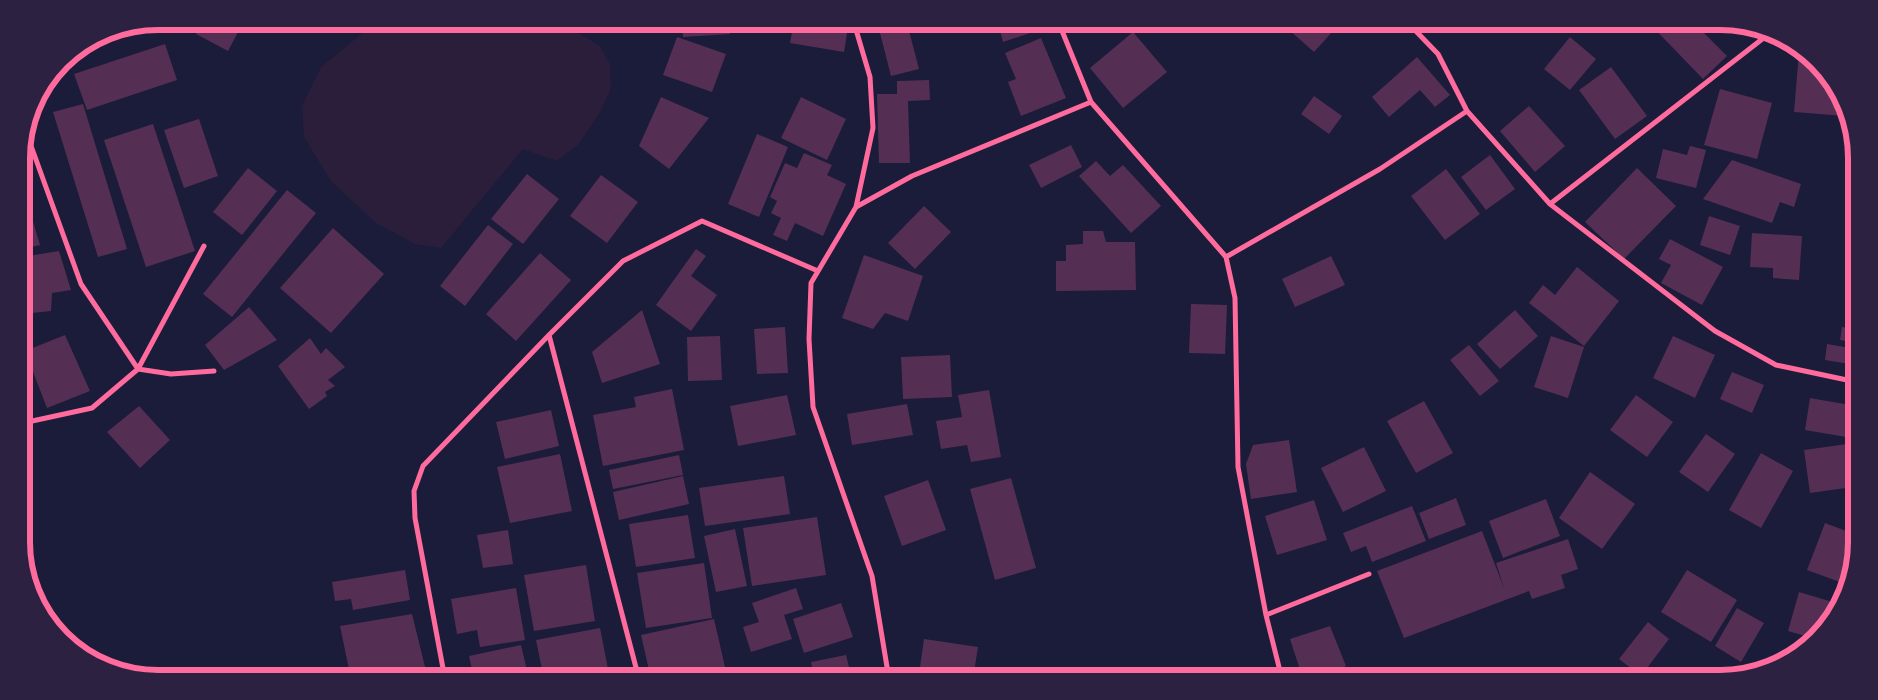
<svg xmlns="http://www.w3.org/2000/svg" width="1878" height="700" viewBox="0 0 1878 700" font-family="'Sofia Sans Condensed',sans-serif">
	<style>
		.green { fill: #2a1e3b }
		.building { fill: #542f53 }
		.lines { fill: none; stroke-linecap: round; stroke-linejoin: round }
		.minor { stroke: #ff6b9d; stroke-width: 5 }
		.rim { fill: none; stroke: #ff6b9d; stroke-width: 6 }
	</style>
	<rect width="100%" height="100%" fill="#1b1b3a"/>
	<path class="green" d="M385,21H558L600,46L610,64L611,89L600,112L579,144L557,161L523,149L441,248L415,244L376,223L331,181L304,137L302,106L321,67L365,31Z"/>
	<path class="building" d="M202,21H244L228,51L196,34Z
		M682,21H729L730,34L683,37Z
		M794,21H849L844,52L790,43Z
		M1003,21H1038L1042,29L1003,42L998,23Z
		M1293,21H1342L1314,52L1287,28Z
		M1649,21H1692L1727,56L1703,79L1648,22Z
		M908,27L919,69L891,76L880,33Z
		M1133,32L1167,72L1123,108L1090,68Z
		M677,37L726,54L712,92L663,75Z
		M1570,37L1596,59L1570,90L1544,69Z
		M1041,38L1066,98L1021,116L1008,82L1016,79L1005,53Z
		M165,44L177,80L87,110L74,74Z
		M1799,52L1823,68L1845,116L1794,112Z
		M1417,57L1450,95L1435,107L1420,90L1389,117L1372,97Z
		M1611,67L1647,116L1615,139L1579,90Z
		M929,80L930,100L908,101L910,163H879L877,94H897V81Z
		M1720,89L1772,103L1757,159L1704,145Z
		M1314,96L1342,116L1329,134L1301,114Z
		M661,97L709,118L669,169L639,146Z
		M801,97L846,119L827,160L781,138Z
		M83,104L127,249L98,257L53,112Z
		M1529,106L1565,146L1535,172L1500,131Z
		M199,119L218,176L184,188L164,130Z
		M153,124L195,251L146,267L104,140Z
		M757,134L788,147L759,217L728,204Z
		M1071,145L1082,167L1041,188L1029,165Z
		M1690,146L1706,150L1696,188L1656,178L1663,149L1687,155Z
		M804,153L832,165L827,175L846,184L823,236L795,223L787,241L773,235L781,218L771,213L777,201L770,197L785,163L797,168Z
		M1490,155L1515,189L1486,210L1461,177Z
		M1732,160L1801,184L1794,207L1780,202L1772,223L1703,199Z
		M1096,161L1110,176L1123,165L1161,206L1131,233L1079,176Z
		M248,168L277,191L242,235L213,212Z
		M1637,168L1676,206L1624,259L1585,222Z
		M1446,169L1480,214L1445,240L1411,196Z
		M527,174L559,199L523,244L491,219Z
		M601,175L638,202L607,243L570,216Z
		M22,185L40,245L22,249Z
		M287,190L316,213L232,317L203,294Z
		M924,206L951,232L915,269L888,243Z
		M1709,216L1740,226L1730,255L1700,245Z
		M488,225L513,244L465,306L440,286Z
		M333,228L384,274L331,333L280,288Z
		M1083,231H1103L1106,242H1135L1136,290L1056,291V261H1066V245L1083,244Z
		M1752,233L1802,236L1799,280L1773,278V268L1750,267Z
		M1670,239L1723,267L1702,305L1661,283L1671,265L1659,259Z
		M696,249L706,256L691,276L717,295L691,331L656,305Z
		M59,251L71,290L52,293L51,311L22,314V257Z
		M540,253L571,280L516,341L486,314Z
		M864,255L923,276L908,321L885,313L873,329L842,318Z
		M1331,256L1345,285L1295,307L1282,279Z
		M1577,267L1619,301L1584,346L1529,303L1543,285L1555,295Z
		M1191,304L1227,305L1225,354L1189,353Z
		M249,307L277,340L224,370L205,345Z
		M642,310L660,364L602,383L592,352Z
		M1515,310L1538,336L1500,369L1477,344Z
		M785,327L788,373L757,374L754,329Z
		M1842,327L1856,329V343L1840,340Z
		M65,335L90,391L47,408L25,351Z
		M720,336L722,380L688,381L687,337Z
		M1551,336L1584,347L1568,398L1534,387Z
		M1673,336L1715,355L1695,398L1653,378Z
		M310,338L321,354L326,348L345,367L328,380L335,386L325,392L327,396L309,409L278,366Z
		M1827,344L1856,349V365L1825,360Z
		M1469,345L1499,381L1480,396L1450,360Z
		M950,355L952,397L903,399L901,357Z
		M1732,372L1764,385L1752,413L1720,399Z
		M672,389L684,450L603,466L593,415L636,407L634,397Z
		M989,390L1001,457L971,462L967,445L941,449L936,421L962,417L958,395Z
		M787,395L796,435L738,446L730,406Z
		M1636,395L1673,422L1647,457L1610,430Z
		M1810,398L1856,406L1852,438L1805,430Z
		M1424,401L1453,453L1416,473L1387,421Z
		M907,404L913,435L852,445L847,414Z
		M139,406L170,440L140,468L107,432Z
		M551,410L559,446L505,459L496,422Z
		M1706,434L1735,454L1708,492L1679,472Z
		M1289,440L1297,492L1251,499L1246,464L1253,445Z
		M1847,444L1853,487L1810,493L1804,450Z
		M1364,447L1386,491L1343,512L1321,468Z
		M1761,453L1793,471L1761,528L1729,510Z
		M560,454L572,511L510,523L497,467Z
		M679,455L683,475L613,489L609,470Z
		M1590,472L1635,504L1602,549L1559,518Z
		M683,476L689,504L619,520L613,492Z
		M784,476L790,514L705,526L699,488Z
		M1011,478L1036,568L995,580L970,489Z
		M928,480L946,530L902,546L884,496Z
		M1456,498L1466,525L1429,539L1419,513Z
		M1546,499L1560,536L1503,558L1489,521Z
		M1314,500L1327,540L1277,555L1265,516Z
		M1412,506L1426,541L1372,562L1366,546L1351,552L1343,533Z
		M688,515L695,558L636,567L629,524Z
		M817,517L826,575L752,586L743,528Z
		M1825,523L1857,535L1851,577L1848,585L1807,570Z
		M735,529L747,586L716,592L704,536Z
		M508,530L513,564L483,568L477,535Z
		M1482,531L1504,588L1496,563L1568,539L1578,569L1561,575L1565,588L1532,599L1529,591L1404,638L1377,571Z
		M704,563L712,618L646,628L637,573Z
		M586,565L595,621L534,631L524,575Z
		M405,570L410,600L353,610L351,599L335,601L332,582Z
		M1687,570L1737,600L1711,642L1661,612Z
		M516,588L525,640L480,647L477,630L457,634L451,599Z
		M796,588L803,609L784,615L792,639L751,652L743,627L759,622L752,603Z
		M1799,592L1836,603L1812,638L1788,631Z
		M841,603L853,637L804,653L793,619Z
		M1737,608L1764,623L1741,662L1715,646Z
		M412,614L428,679H351L340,626Z
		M714,619L725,667L673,679H651L641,635Z
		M1648,622L1669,639L1641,676L1619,659Z
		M1330,626L1346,666L1319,679H1303L1290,639Z
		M600,628L610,679H544L536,640Z
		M924,639L978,647L973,679H953L919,674Z
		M521,645L529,679H474L469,656Z
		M846,655L852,679H788L787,677L813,672L811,662Z"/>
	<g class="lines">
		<path class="minor" d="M1404,21L1409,24L1438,54L1467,111L1550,204L1715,331L1776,365L1847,380L1856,379
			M1091,102L1226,257L1235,298L1238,467L1266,615L1282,679
			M26,132L81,284L138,369L171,374L214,371
			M1550,204L1770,33
			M856,207L873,128L870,77L857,33
			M1226,257L1380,169L1467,111
			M549,335L623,261L702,221L818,271
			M23,423L92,408L138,369L204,246
			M1266,615L1369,574
			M445,679L415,518L414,491L423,466L549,335L639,679
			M889,679L872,576L813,407L809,339L811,283L856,207L912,176L1091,102L1058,21"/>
	</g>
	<path d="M0 0H1878V700H0ZM158 30H1720A128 128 0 0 1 1848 158V542A128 128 0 0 1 1720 670H158A128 128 0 0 1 30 542V158A128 128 0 0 1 158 30Z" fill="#2d2142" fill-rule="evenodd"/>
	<path class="rim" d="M158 30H1720A128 128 0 0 1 1848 158V542A128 128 0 0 1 1720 670H158A128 128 0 0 1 30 542V158A128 128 0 0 1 158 30Z"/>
</svg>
